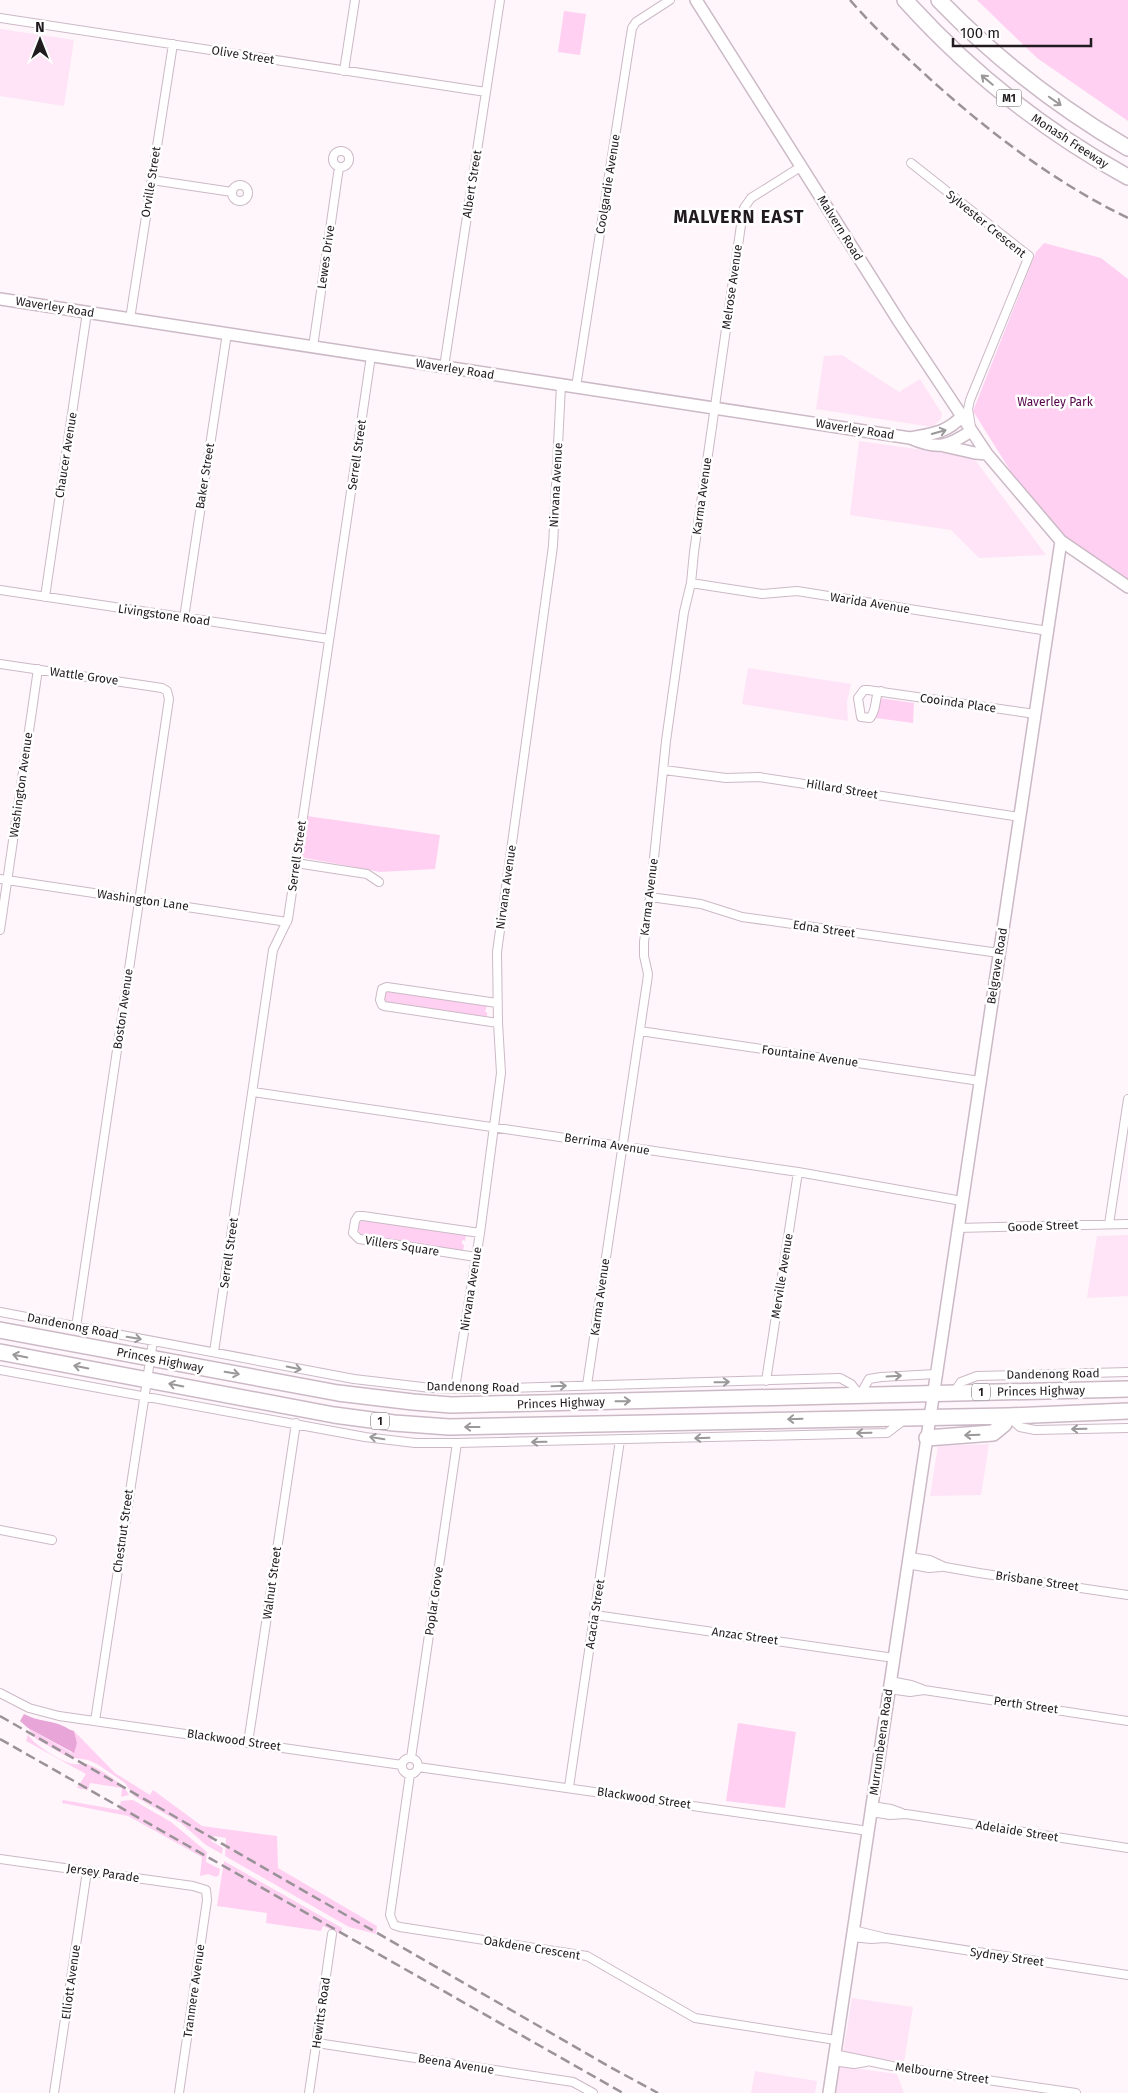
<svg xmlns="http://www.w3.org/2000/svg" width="1128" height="2093" viewBox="0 0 1128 2093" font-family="'Fira Sans',sans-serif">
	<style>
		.built { fill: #fee4f6 }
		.green { fill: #ffd0f2 }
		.forest { fill: #e8a5d7 }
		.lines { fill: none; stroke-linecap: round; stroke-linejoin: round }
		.street-casing { stroke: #ccb9c6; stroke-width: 10 }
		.secondary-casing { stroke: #ccb9c6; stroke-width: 14 }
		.highway-casing { stroke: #ccb9c6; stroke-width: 18 }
		.street { stroke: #fff; stroke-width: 8 }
		.secondary { stroke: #fff; stroke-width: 11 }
		.highway { stroke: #fff; stroke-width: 15 }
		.rail { stroke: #999297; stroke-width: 2.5; stroke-dasharray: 10 5; stroke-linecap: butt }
		.oneway { stroke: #9b989a }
		.labels { text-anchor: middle; stroke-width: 5; stroke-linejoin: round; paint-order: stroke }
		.shield { fill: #fff; stroke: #645f62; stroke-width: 1 }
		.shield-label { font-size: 11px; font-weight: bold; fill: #211b1f }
		.street-label { font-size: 12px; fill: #211b1f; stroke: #fff }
		.park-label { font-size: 12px; fill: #550549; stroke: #fff }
		.district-label { font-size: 18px; font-weight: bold; letter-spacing: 1px; fill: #211b1f; stroke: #fff }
	</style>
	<rect width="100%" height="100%" fill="#fef6fb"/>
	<path class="built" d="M0,29L74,40L64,106L0,96Z
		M842,355L899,392L920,379L942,414L941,419L932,427L816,409L824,356Z
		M859,441L973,457L1046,555L979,558L951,530L850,515Z
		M748,668L851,684L847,703L848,721L742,704Z
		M1128,1235V1296L1087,1298L1097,1236Z
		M989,1444L981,1495L930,1496L938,1446Z
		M852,1998L913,2007L904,2062L843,2053Z
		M838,2066L897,2074L904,2093H834Z
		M755,2071L817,2081L815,2093H751Z"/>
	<path class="green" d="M977,0H1128V121L1037,58Z
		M564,11L586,14L580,55L558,52Z
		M1044,243L1101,258L1128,279V582L1064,536L1013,475L973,411L1036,252Z
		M879,698L914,703L913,723L876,718Z
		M307,816L440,835L435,869L380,872L300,857Z
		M387,991L487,1006L485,1012H487V1018L385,1002L384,993Z
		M363,1220L466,1235L465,1241L462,1240V1244L464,1245L463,1251L363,1236C357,1231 356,1224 363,1220Z
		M738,1723L796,1732L785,1808L726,1801Z
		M28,1728L72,1753L77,1743L74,1731L115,1773L150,1795L153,1790L202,1826L277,1836L278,1868L377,1926L376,1934L349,1927L225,1856L226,1838L214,1836L211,1841L223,1848L222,1854L206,1845L181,1823L134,1796L125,1783L97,1764L88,1760L68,1757L36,1739Z
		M28,1734C32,1744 62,1762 73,1764C78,1765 84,1763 89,1765C98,1767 126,1786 129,1795L121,1797L122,1788L90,1783L88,1790L77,1788L86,1774L26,1741Z
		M63,1800L119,1810L121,1801L133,1800L171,1822L207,1852L206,1862L220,1869L219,1875L216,1877L208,1874L200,1876L202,1857L128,1816L62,1803Z
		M224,1861L342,1928L341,1934L323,1926L321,1931L266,1923L267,1913L217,1906Z"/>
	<path class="forest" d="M24,1714C39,1722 51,1720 63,1726C68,1728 69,1730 74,1731L77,1743L74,1753L28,1728L20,1721Z"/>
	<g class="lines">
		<g class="street-casing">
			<path id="street" d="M0,18L486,92
				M344,71L355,0
				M333 159a8 8 0 1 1 16 0a8 8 0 1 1-16 0Z
				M911,163L1029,256L970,400L968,409L971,427
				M152,180L232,192
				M232 193a8 8 0 1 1 16 0a8 8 0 1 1-16 0Z
				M130,319L173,44
				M313,347L339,167
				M444,367L500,0
				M576,387L632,28L636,22L670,0
				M691,583L762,594L797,591L1048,631
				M0,590L329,639
				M45,597L87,312
				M184,618L227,333
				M0,664L162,688L167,691L169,699L76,1327
				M881,691L878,692C875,700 876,712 870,718L861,717L858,698L864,690H868L1035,714
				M664,770L726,778L759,777L1020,817
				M296,863L367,874L379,882
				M0,879L287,922
				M650,897L701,904L742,917L999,953
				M0,930L38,669
				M497,1003L387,987L382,989L380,1000L382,1005L384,1006L498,1023
				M640,1031L980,1081
				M253,1092L798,1172L962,1201
				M1109,1224L1128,1099
				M957,1228L1128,1224
				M476,1257L359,1239L353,1233L355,1221L358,1216H363L480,1233
				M0,1312L354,1379L431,1388L477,1389L840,1378L851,1384L860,1395L869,1379L881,1377L936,1374
				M214,1352L273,950L288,919L371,356
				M0,1370L365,1437L415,1443H457L887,1433L904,1420
				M766,1381L798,1172
				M587,1385L647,982L648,974L644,956V942L650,897L666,741L684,612L691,583L694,552L742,218L744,208L751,198L802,166
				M455,1388L480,1233L501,1073L498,1023L497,952L553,546L561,385
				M954,1392L961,1382L977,1376L1128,1372
				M1009,1417L1020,1427L1035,1430L1128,1428
				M0,1530L52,1540
				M909,1557L930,1560L945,1567L979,1573L1128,1595
				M907,1564L929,1568L941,1567
				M595,1615L894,1658
				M890,1681L911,1685L922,1689
				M889,1689L910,1692L924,1690L1128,1721
				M0,1693L29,1708L59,1716L402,1765
				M95,1721L153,1341
				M248,1743L296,1423
				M411,1758L457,1443
				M402 1766a8 8 0 1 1 16 0a8 8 0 1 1-16 0Z
				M418,1767L869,1831
				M410,1774L390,1915L394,1925L400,1927L587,1956L695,2018L836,2040
				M569,1787L620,1440
				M872,1806L891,1809L902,1813
				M871,1812L890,1815L906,1814L1128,1848
				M0,1859L193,1886L206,1890L207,1900L179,2093
				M853,1930L882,1937
				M852,1937L871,1939L886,1938L1128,1975
				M317,2043L573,2082L593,2093
				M834,2054L892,2066L1076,2093
				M833,2061L854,2064L866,2062
				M54,2093L87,1871
				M309,2093L332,1934"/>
		</g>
		<g class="secondary-casing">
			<path id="secondary" d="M696,0L900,323L987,454L1061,541L1128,587
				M0,299L910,438C938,450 947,447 971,431
				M910,438C931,434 947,433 962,416
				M944,446L975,453L987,454
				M829,2093L1061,541"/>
		</g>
		<g class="highway-casing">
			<path id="highway" d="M905,0C969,71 1044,131 1128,177
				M939,0C995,58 1058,107 1128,148
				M0,1330L338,1393L413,1402L451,1405L1128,1389
				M0,1352L334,1415L394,1423L449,1427L1008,1416L1128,1411
				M927,1438L993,1433L1004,1424L1008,1416"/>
		</g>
		<use href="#street" class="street"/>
		<use href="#secondary" class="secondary"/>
		<use href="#highway" class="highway"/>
		<path class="rail" d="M850,0C874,28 902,53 929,78C990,133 1054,182 1128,218
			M0,1716L610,2067L658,2093
			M0,1739L623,2093"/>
	</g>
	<defs><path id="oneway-shaft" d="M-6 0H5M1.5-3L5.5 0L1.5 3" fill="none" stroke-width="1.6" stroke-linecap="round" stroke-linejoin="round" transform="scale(1.25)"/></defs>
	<g class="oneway">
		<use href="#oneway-shaft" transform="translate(987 80) rotate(-140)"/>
		<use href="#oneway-shaft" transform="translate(1055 101) rotate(35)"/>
		<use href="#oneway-shaft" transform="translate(939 432) rotate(-16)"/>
		<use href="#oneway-shaft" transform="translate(134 1338) rotate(10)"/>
		<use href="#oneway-shaft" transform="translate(20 1356) rotate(-169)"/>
		<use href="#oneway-shaft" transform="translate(81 1367) rotate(-169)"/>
		<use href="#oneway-shaft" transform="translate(294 1368) rotate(11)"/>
		<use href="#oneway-shaft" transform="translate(232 1373) rotate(10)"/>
		<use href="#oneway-shaft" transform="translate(894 1376) rotate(-3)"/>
		<use href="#oneway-shaft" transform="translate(722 1382) rotate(-1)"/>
		<use href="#oneway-shaft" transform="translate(176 1385) rotate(-169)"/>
		<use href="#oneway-shaft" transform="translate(559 1386) rotate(-2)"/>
		<use href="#oneway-shaft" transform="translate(623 1401) rotate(-1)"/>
		<use href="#oneway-shaft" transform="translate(795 1419) rotate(178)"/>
		<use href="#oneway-shaft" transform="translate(472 1427) rotate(-180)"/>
		<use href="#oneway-shaft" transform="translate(1079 1429) rotate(179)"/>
		<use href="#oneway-shaft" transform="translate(864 1433) rotate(179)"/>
		<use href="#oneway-shaft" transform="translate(972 1435) rotate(178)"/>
		<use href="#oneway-shaft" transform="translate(377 1438) rotate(-171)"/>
		<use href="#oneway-shaft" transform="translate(702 1438) rotate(178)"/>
		<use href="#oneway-shaft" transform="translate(539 1442) rotate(179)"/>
	</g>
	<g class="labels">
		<g class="shield">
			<rect x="996.5" y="89.5" width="25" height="17" rx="4"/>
			<rect x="972" y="1383.5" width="18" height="17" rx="4"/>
			<rect x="371" y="1412.5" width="18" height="17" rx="4"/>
		</g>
		<g class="shield-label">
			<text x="1009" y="102">M1</text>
			<text x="981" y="1396">1</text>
			<text x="380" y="1425">1</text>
		</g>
		<g class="street-label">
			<text transform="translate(243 55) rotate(9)" y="4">Olive Street</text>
			<text transform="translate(1070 141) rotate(33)" y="4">Monash Freeway</text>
			<text transform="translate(151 182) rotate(-81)" y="4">Orville Street</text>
			<text transform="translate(472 184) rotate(-81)" y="4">Albert Street</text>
			<text transform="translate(608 184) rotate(-81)" y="4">Coolgardie Avenue</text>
			<text transform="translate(986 224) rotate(39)" y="4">Sylvester Crescent</text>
			<text transform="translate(840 228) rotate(58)" y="4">Malvern Road</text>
			<text transform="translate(326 257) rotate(-82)" y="4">Lewes Drive</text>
			<text transform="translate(732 287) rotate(-82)" y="4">Melrose Avenue</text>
			<text transform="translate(55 307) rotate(9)" y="4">Waverley Road</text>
			<text transform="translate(455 369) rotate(9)" y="4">Waverley Road</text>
			<text transform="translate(855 429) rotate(9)" y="4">Waverley Road</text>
			<text transform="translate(66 455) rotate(-81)" y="4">Chaucer Avenue</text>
			<text transform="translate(357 455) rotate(-82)" y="4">Serrell Street</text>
			<text transform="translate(205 476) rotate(-81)" y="4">Baker Street</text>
			<text transform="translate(556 485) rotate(-87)" y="4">Nirvana Avenue</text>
			<text transform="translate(702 496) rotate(-82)" y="4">Karma Avenue</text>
			<text transform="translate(870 603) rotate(9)" y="4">Warida Avenue</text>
			<text transform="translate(164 615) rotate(8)" y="4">Livingstone Road</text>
			<text transform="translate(84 676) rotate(8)" y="4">Wattle Grove</text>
			<text transform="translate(958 703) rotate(8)" y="4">Cooinda Place</text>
			<text transform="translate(21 785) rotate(-82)" y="4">Washington Avenue</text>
			<text transform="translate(842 789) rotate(9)" y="4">Hillard Street</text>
			<text transform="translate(297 856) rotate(-82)" y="4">Serrell Street</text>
			<text transform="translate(506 887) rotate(-82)" y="4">Nirvana Avenue</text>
			<text transform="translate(649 897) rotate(-83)" y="4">Karma Avenue</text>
			<text transform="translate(143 900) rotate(8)" y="4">Washington Lane</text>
			<text transform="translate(824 929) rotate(8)" y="4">Edna Street</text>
			<text transform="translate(997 966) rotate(-81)" y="4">Belgrave Road</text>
			<text transform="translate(123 1009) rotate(-82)" y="4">Boston Avenue</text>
			<text transform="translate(810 1056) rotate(8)" y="4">Fountaine Avenue</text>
			<text transform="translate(607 1144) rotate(9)" y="4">Berrima Avenue</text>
			<text transform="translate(1043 1226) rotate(-2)" y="4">Goode Street</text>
			<text transform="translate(402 1246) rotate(9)" y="4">Villers Square</text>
			<text transform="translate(229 1253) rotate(-82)" y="4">Serrell Street</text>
			<text transform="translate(782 1276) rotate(-81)" y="4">Merville Avenue</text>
			<text transform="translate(471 1289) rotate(-81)" y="4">Nirvana Avenue</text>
			<text transform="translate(600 1297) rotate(-82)" y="4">Karma Avenue</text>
			<text transform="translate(73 1326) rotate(11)" y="4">Dandenong Road</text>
			<text transform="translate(160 1360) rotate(11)" y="4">Princes Highway</text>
			<text transform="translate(1053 1374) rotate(-1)" y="4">Dandenong Road</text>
			<text transform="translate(473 1387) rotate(1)" y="4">Dandenong Road</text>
			<text transform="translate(1041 1391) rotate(-1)" y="4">Princes Highway</text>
			<text transform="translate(561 1403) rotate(-2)" y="4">Princes Highway</text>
			<text transform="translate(123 1531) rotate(-82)" y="4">Chestnut Street</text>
			<text transform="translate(1037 1581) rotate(8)" y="4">Brisbane Street</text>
			<text transform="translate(272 1583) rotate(-82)" y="4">Walnut Street</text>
			<text transform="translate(434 1601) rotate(-82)" y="4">Poplar Grove</text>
			<text transform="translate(595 1614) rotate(-81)" y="4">Acacia Street</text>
			<text transform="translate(745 1636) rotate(8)" y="4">Anzac Street</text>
			<text transform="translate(1026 1705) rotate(8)" y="4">Perth Street</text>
			<text transform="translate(234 1740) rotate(8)" y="4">Blackwood Street</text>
			<text transform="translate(881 1742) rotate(-82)" y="4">Murrumbeena Road</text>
			<text transform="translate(644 1798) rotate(8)" y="4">Blackwood Street</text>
			<text transform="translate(1017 1831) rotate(9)" y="4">Adelaide Street</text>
			<text transform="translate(103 1873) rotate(8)" y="4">Jersey Parade</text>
			<text transform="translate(532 1948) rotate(9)" y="4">Oakdene Crescent</text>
			<text transform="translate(1007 1957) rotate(8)" y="4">Sydney Street</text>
			<text transform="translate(71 1982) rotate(-82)" y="4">Elliott Avenue</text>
			<text transform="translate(194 1991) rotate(-82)" y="4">Tranmere Avenue</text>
			<text transform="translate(321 2013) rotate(-82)" y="4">Hewitts Road</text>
			<text transform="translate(456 2064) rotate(9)" y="4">Beena Avenue</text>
			<text transform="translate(942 2073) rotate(8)" y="4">Melbourne Street</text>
		</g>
		<g class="park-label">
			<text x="1055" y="406">Waverley Park</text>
		</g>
		<g class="district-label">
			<text x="739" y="223">MALVERN EAST</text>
		</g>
	</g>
	<g transform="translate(40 40)" stroke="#ffffff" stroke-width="4" paint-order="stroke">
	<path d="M0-4L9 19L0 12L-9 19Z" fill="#211b1f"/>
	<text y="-8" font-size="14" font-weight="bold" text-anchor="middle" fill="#211b1f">N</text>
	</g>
	<path d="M953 38v8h138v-8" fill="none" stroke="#211b1f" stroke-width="2.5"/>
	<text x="960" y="38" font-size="15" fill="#211b1f" stroke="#ffffff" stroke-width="4" paint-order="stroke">100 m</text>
</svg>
